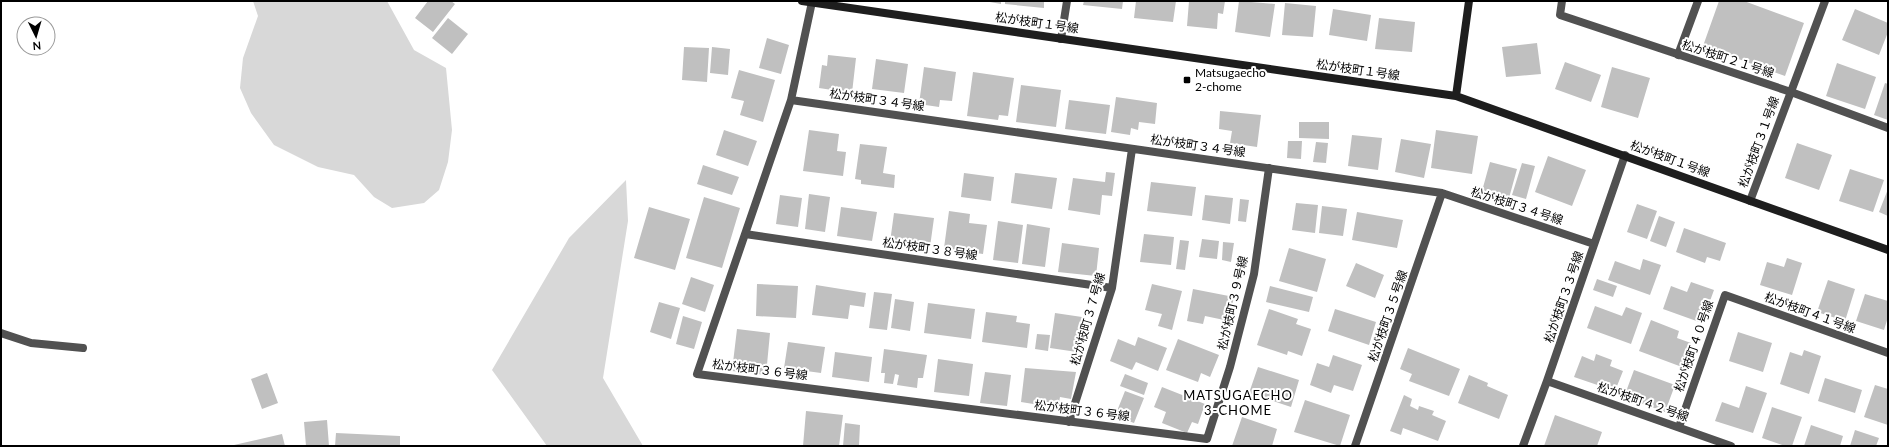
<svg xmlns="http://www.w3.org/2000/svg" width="1889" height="447" viewBox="0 0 1889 447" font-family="Lato,'Noto Sans JP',sans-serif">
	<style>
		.green { fill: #d8d8d8 }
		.building { fill: #c0c0c0 }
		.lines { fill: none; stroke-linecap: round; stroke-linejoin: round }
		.street { stroke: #515151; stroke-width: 8 }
		.secondary { stroke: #1e1e1e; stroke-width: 8 }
		.poi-dot { fill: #000; stroke: #fff; stroke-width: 1.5 }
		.labels { text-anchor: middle; stroke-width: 4; stroke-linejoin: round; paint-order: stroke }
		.street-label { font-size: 12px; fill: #000; stroke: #fff }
		.poi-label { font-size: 12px; fill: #000; stroke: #fff; text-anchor: start }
		.neighbourhood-label { font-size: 13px; letter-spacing: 1px; fill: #000; stroke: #fff }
	</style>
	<rect width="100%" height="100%" fill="#fff"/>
	<path class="green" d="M253,1H387L414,50L446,68L452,130L448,162L439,190L424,203L392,208L374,197L354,175L318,167L274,145L251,113L240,88L243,58L258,16Z
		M626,180L628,221L603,378L643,446H547L492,370L569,238Z"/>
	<path class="building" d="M428,1H451L455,4L433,32L415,18Z
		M984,1H1001V4Z
		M1005,1H1044V8L1005,4Z
		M1084,1H1123L1122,9L1083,5Z
		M1136,1H1176L1173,22L1134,18Z
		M1189,1H1225L1223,14L1218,13L1217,29L1187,26Z
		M1239,1L1275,4L1270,37L1235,32Z
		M1719,1H1744L1804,23L1785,76L1703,46Z
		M1285,3L1316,6L1313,37L1282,35Z
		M1333,9L1371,15L1367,41L1329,35Z
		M1855,9L1888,23V32L1879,55L1842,40Z
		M448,18L468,34L452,54L432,38Z
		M1379,18L1415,22L1412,52L1375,49Z
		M767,38L789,45L781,74L759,68Z
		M1537,43L1541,74L1506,77L1502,47Z
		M684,47L709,48L707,82L682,80Z
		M712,47L730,49L728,75L710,73Z
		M828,55L856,58L852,93L819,88L822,65L827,66Z
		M876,59L908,64L904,93L872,89Z
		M1565,62L1601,75L1591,102L1555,89Z
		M1837,63L1876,77L1865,109L1826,96Z
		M924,67L956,72L952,101L940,100L939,107L919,104Z
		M1612,67L1650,78L1638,118L1601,107Z
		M739,70L775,80L763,122L740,115L744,101L731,98Z
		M973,72L1014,78L1008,116L999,115L998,120L967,116Z
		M1885,83L1888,84V120L1874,115Z
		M1021,85L1061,90L1056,127L1016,122Z
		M1116,97L1157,103L1155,124L1139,122L1138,130L1131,128L1130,135L1111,132Z
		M1069,100L1110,105L1106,134L1065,129Z
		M1220,111L1261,115L1257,147L1230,143L1232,131L1219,129Z
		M1299,122H1329V139L1299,138Z
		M724,130L757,141L748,166L716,155Z
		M809,130L839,134L837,151L846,152L843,176L803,171Z
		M1436,130L1478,136L1472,174L1431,168Z
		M1352,135L1382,138L1378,170L1348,166Z
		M1401,139L1431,144L1424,178L1395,172Z
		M1288,141H1302L1301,159L1287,158Z
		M1316,142L1328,143L1326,163L1313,162Z
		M1797,143L1832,155L1819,190L1785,178Z
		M860,144L887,147L883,173L895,175L894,188L861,184V180L855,179Z
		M1548,156L1586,170L1572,206L1535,192Z
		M1490,162L1517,169L1509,198L1482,191Z
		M1522,163L1535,166L1526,199L1512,195Z
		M703,165L739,177L732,195L697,184Z
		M1850,169L1884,180L1873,212L1839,201Z
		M1106,172L1115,173L1112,196L1102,195L1100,215L1068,210L1073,178L1105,182Z
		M964,173L994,177L991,201L961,197Z
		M1015,173L1057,178L1052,209L1011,203Z
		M1151,182L1196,187L1192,216L1147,211Z
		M1888,189V216L1879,212Z
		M809,194L830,197L825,232L805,229Z
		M780,195L802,198L798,227L776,224Z
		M1205,195L1233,198L1230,224L1202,220Z
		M704,197L740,208L722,268L686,258Z
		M1240,199L1249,200L1246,222L1238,221Z
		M1296,203L1318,205L1315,233L1292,230Z
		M1637,204L1657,211L1647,239L1627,232Z
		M1322,206L1347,209L1343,236L1319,233Z
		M649,207L690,219L675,270L634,258Z
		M841,207L877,212L872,241L837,236Z
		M949,211L970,214L969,223L987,225L983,254L944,248Z
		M1357,212L1403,220L1397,248L1352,240Z
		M894,213L934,218L930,247L890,242Z
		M1659,216L1675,222L1666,247L1650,241Z
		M998,221L1023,225L1018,263L993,260Z
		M1027,224L1050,228L1045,267L1022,264Z
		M1684,228L1726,243L1720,261L1707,257L1705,263L1676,252Z
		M1144,234L1174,237L1171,265L1140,262Z
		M1202,239L1219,241L1217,259L1199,257Z
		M1180,240L1189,241L1185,270L1176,269Z
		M1223,242L1234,243L1231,262L1222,260Z
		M1062,243L1099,248L1096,276L1058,272Z
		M1289,248L1326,259L1317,292L1279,281Z
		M1787,258L1802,263L1792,295L1760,285L1767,262L1784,267Z
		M1643,259L1661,265L1650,295L1608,280L1615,261L1640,270Z
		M1356,263L1384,275L1375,298L1346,286Z
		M691,277L714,285L705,312L682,304Z
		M1597,279L1617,286L1613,297L1593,290Z
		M1828,280L1855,289L1845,321L1817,312Z
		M1691,282L1714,290L1702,323L1663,309L1671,286L1687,292Z
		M757,284L798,286L796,318L756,316Z
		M1152,284L1182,291L1172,330L1158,326L1162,314L1145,310Z
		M816,285L866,293L864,307L850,305L848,319L812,315Z
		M1270,286L1313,297L1309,312L1266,302Z
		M1193,289L1234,297L1229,321L1205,316L1203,324L1187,321Z
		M874,292L892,294L887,330L869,328Z
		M1865,294L1888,301V317L1884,330L1856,321Z
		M895,299L914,302L910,331L891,328Z
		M659,302L680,308L671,339L650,332Z
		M928,303L975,309L971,339L924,333Z
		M1595,306L1622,316L1626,307L1642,313L1631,344L1587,328Z
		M1269,309L1298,319L1296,324L1311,329L1302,356L1288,351L1287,355L1257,345Z
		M1335,309L1376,322L1369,345L1328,331Z
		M986,312L1017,316L1016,322L1030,324L1027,348L982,342Z
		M1055,313L1082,317L1077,352L1050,348Z
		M683,316L702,322L694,349L676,344Z
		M1651,320L1679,331L1677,338L1691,343L1682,367L1639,351Z
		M737,329L770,333L766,375L732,371Z
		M1738,332L1772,343L1763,372L1729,361Z
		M1037,334L1050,335L1048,351L1035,349Z
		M1138,337L1167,348L1158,371L1136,362L1132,370L1110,361L1118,339L1135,346Z
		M1178,339L1219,355L1210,377L1201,373L1198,382L1166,370Z
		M788,342L825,347L821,373L784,368Z
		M1408,348L1460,369L1449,396L1409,381L1412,374L1400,369Z
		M884,349L927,355L923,378H918L917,388L897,385L899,375L895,374L893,384L884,383L885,373H881Z
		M1804,350L1821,356L1809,394L1780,384L1790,352L1802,356Z
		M835,352L872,357L869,382L832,377Z
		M1596,354L1612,360L1610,366L1623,371L1615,391L1574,377L1582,356L1594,361Z
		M1333,355L1362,365L1353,391L1334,385L1331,393L1310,385L1317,363L1329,367Z
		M938,359L973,364L969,396L934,392Z
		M1258,367L1299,380L1291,407L1249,393Z
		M1025,368L1076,372L1071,399L1060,397L1058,408L1021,402Z
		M1634,370L1675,385L1665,412L1624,397Z
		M985,372L1011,375L1007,406L980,403Z
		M267,373L278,403L262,409L251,379Z
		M1125,374L1148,383L1144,395L1120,386Z
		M1469,375L1488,383L1487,386L1508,395L1499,419L1458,403Z
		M1825,378L1862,390L1855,413L1818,401Z
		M1875,385L1888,389V425L1864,417Z
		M1746,386L1767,393L1753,433L1715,421L1722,402L1739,408Z
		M1162,387L1205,404L1198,424L1192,422L1187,433L1162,423L1166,412L1154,407Z
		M1125,391L1144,398L1134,423L1115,416Z
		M1404,395L1412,399L1410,406L1418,410L1419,406L1434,411L1432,415L1446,421L1438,441L1403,428L1401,435L1390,431Z
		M1305,400L1350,415L1340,446L1294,432Z
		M1772,407L1802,417L1792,446H1785L1762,438Z
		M806,411L843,415L839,446H803Z
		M1555,415L1602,432L1597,446H1544Z
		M1242,417L1277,429L1272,446H1232Z
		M327,420L329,446H306L304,422Z
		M845,423L860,425L859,446H843Z
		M1811,425L1843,436L1840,446H1804Z
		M1855,430L1879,438L1876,446H1850Z
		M336,433L400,436V446H335Z
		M282,434L285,446H234V445Z"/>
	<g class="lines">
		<path class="street" d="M1562,1L1560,15L1791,92L1888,128
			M812,2L791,100L697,374L1207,439L1230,367L1254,274L1269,168
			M1061,39L1067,1
			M1678,55L1698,1
			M791,100L1442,193L1594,244
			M1750,201L1825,1
			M745,234L1112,288
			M1,333L31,343L83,348
			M1547,381L1731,446
			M1069,422L1112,288L1132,149
			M1679,427L1725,295L1888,353
			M1355,446L1442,193
			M1523,446L1547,381L1625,155"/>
		<path class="secondary" d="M802,1L1456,96L1888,250
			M1456,96L1469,1"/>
	</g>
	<rect class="poi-dot" x="1183" y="76" width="8" height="8" rx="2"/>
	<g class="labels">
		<g class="street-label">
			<text transform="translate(1037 23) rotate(8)" y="4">松が枝町１号線</text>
			<text transform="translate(1728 59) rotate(18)" y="4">松が枝町２１号線</text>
			<text transform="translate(1358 70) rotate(8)" y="4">松が枝町１号線</text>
			<text transform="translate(877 100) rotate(8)" y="4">松が枝町３４号線</text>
			<text transform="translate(1759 142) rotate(-70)" y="4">松が枝町３１号線</text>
			<text transform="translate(1198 146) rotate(8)" y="4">松が枝町３４号線</text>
			<text transform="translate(1670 159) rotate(20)" y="4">松が枝町１号線</text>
			<text transform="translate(1517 206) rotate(18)" y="4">松が枝町３４号線</text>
			<text transform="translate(930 249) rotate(8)" y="4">松が枝町３８号線</text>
			<text transform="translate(1564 297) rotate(-71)" y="4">松が枝町３３号線</text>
			<text transform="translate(1233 303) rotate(-77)" y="4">松が枝町３９号線</text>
			<text transform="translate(1810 313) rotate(20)" y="4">松が枝町４１号線</text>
			<text transform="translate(1388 316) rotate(-71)" y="4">松が枝町３５号線</text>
			<text transform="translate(1088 319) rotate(-74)" y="4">松が枝町３７号線</text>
			<text transform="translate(1694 346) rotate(-71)" y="4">松が枝町４０号線</text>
			<text transform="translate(760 370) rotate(7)" y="4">松が枝町３６号線</text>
			<text transform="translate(1643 402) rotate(19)" y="4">松が枝町４２号線</text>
			<text transform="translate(1082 411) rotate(7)" y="4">松が枝町３６号線</text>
		</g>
		<g class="poi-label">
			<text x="1195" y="77">Matsugaecho<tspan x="1195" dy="14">2-chome</tspan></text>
		</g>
		<g class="neighbourhood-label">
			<text x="1238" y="400">MATSUGAECHO<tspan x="1238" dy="15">3-CHOME</tspan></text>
		</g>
	</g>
	<rect width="1889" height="447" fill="none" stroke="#000000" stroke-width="4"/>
	<g transform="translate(36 36) rotate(175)"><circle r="19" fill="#ffffff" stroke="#999999"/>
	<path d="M0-3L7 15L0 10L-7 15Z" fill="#000000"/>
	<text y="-6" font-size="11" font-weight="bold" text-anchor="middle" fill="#000000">N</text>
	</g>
</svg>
